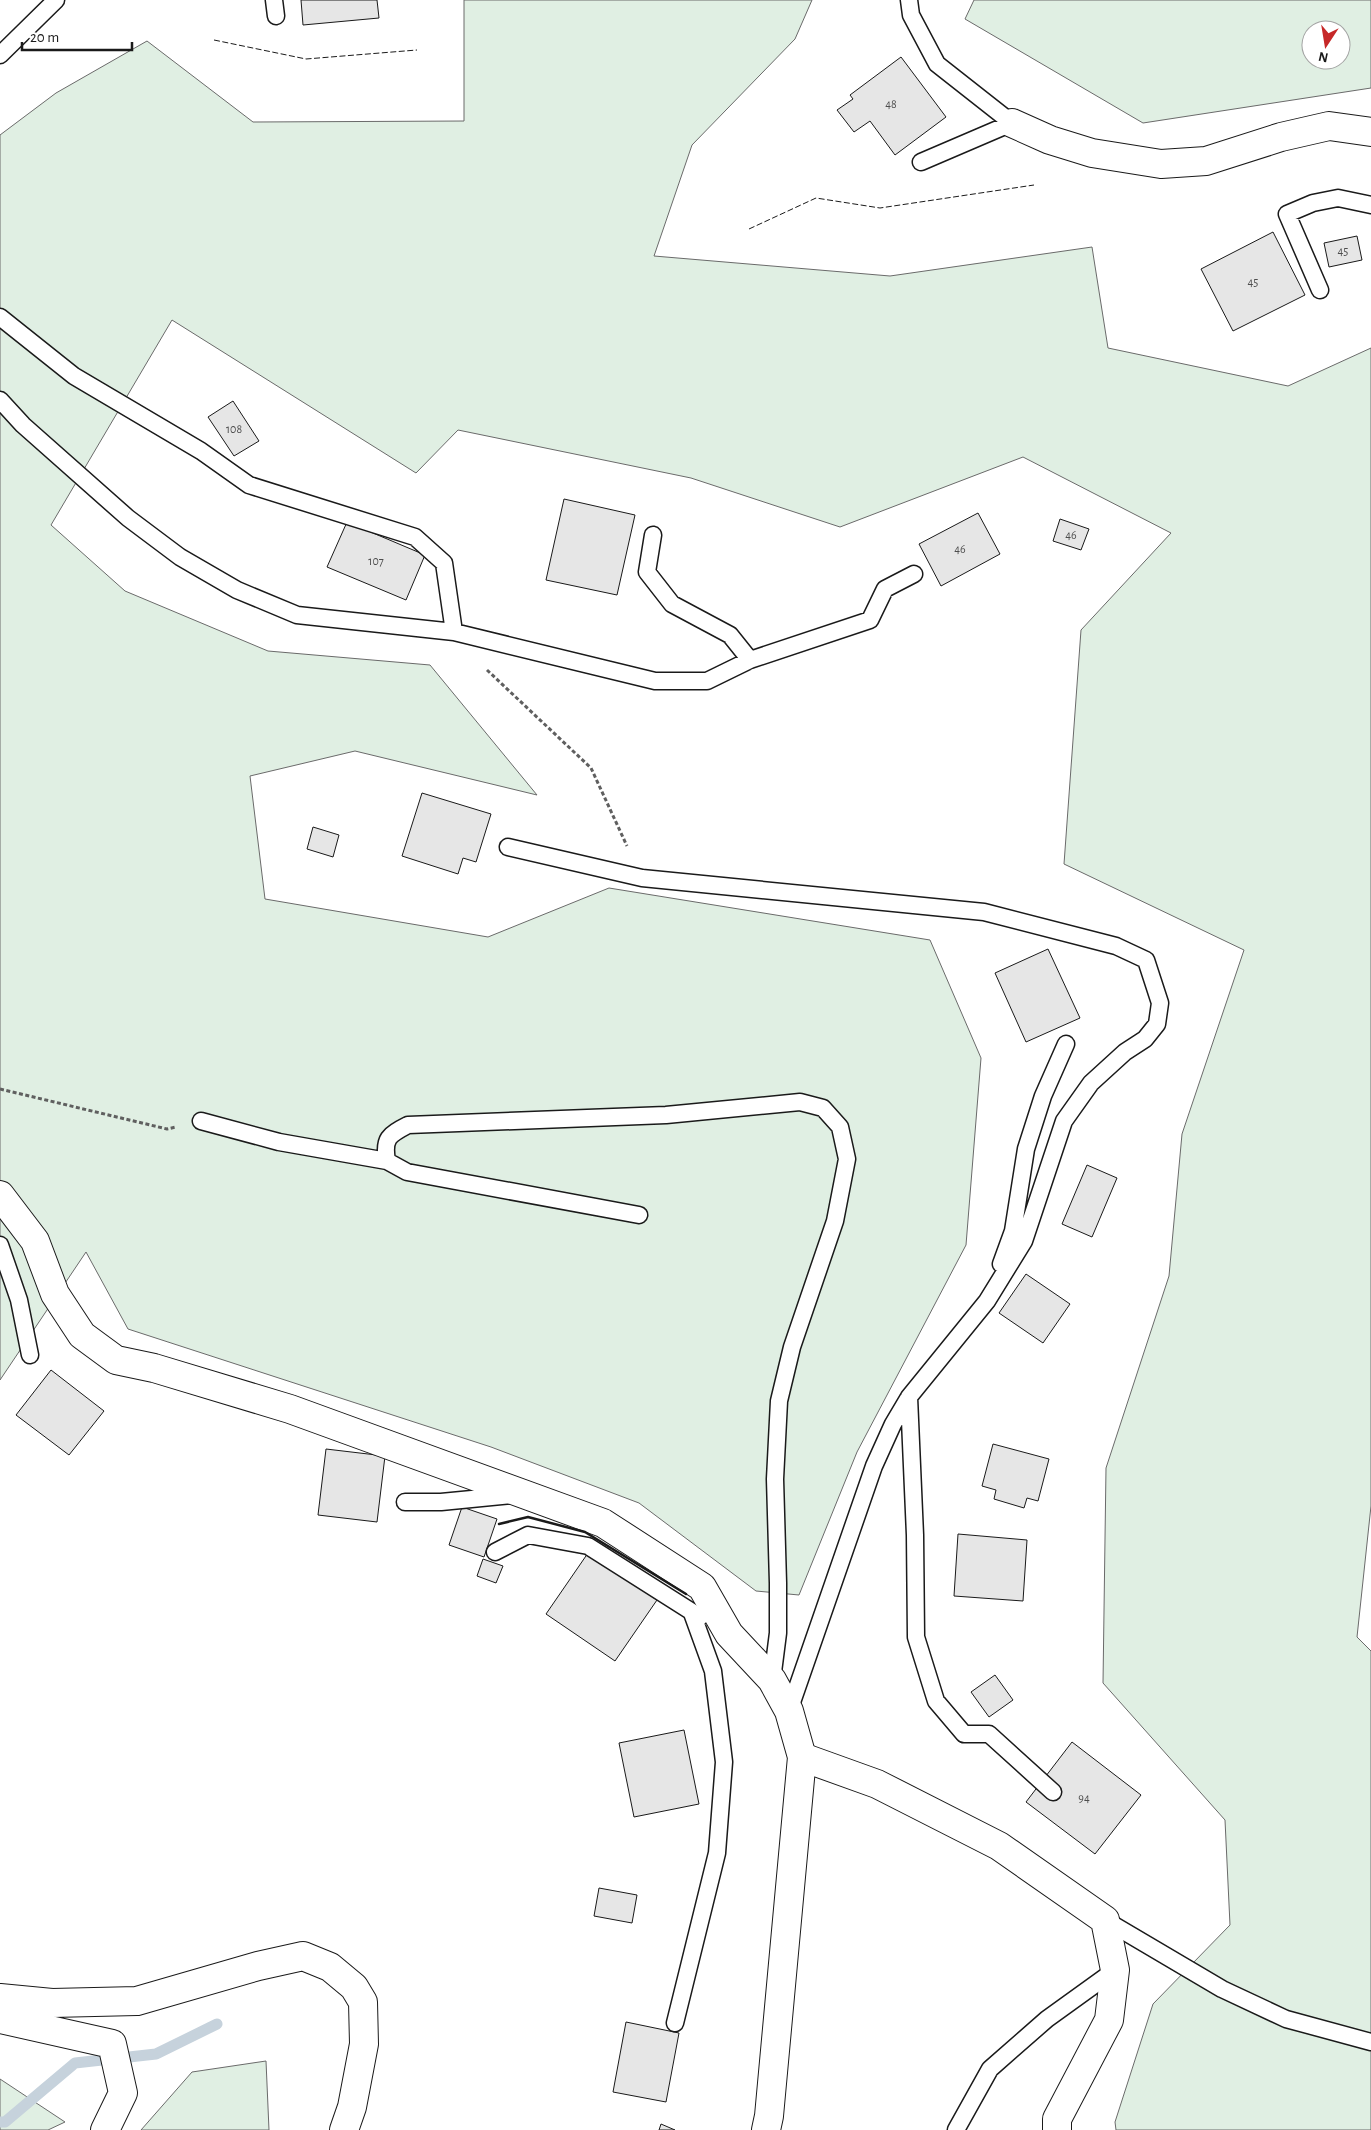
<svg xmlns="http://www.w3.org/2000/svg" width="1371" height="2130" viewBox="0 0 1371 2130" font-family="'Alegreya Sans',sans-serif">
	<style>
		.green { fill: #e0efe3; stroke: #6a6a6a; fill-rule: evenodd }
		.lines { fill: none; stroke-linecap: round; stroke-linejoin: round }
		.stream { stroke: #c6d2dc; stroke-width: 11 }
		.building { fill: #e6e6e6; stroke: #1a1a1a }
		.lane-casing { stroke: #1a1a1a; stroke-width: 19 }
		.street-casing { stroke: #1a1a1a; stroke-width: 30 }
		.secondary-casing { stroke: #1a1a1a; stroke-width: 30 }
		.path { stroke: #5f5f5f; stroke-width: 3; stroke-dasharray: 4 2.5; stroke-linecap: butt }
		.lane { stroke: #fff; stroke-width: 16 }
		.street { stroke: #fff; stroke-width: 28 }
		.secondary { stroke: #fff; stroke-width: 28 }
		.fence { stroke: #1a1a1a; stroke-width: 1; stroke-dasharray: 6 2.5; stroke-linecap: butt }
		.wall { stroke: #1a1a1a; stroke-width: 2.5 }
		.labels { text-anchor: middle; stroke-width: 4; stroke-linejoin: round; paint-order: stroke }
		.number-label { font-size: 12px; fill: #4d4d4d }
	</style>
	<rect width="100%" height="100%" fill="#fff"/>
	<path class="green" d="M464,0H812L795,39L692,145L654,256L890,276L1092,247L1108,348L1288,386L1371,348V1506L1357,1637L1371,1651V2130H1116L1115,2122L1153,2004L1230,1925L1225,1820L1103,1683L1106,1468L1169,1276L1182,1134L1244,950L1064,864L1081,630L1171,533L1023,457L840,527L691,478L458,430L416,473L172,320L51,525L125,591L268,651L430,665L537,795L355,751L250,776L265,899L488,937L609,888L930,940L981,1058L966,1245L857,1452L799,1595L756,1591L639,1503L491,1447L128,1329L86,1252L0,1380V135L56,93L147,41L253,122L464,121Z
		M974,0H1371V88L1143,123L965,19ZM1311,30H1341V60H1311Z
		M266,2061L269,2130H141L192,2072Z
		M0,2079L65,2122L48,2130H0Z"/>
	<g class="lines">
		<path class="stream" d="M0,2122H5L75,2063L156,2054L217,2024"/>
	</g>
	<path class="building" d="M301,0H377L379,18L303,25Z
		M901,57L946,117L895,155L870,121L854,132L837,110L853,99L850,95Z
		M1273,232L1305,295L1233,331L1201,269Z
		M1357,236L1362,260L1329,267L1324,243Z
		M233,401L259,441L234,456L208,417Z
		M564,499L635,515L617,595L546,580Z
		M978,513L1000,554L941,586L919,544Z
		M1060,519L1089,529L1081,550L1053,541Z
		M347,522L425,555L406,600L327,567Z
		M422,793L491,814L476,862L463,858L458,874L402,856Z
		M313,827L339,835L333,857L307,849Z
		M1048,949L1080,1018L1026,1042L995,973Z
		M1087,1165L1117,1178L1092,1237L1062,1224Z
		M1026,1274L1070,1304L1043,1343L999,1313Z
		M51,1370L104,1411L69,1455L16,1415Z
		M993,1444L1049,1459L1038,1501L1027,1498L1024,1508L994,1499L996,1490L982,1486Z
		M326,1449L385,1456L377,1522L318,1515Z
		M462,1507L497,1519L484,1557L449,1545Z
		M958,1534L1027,1540L1023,1601L954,1596Z
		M588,1553L657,1600L615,1661L546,1614Z
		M483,1559L503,1566L496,1583L477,1576Z
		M995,1675L1013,1700L989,1717L971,1692Z
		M684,1730L699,1804L634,1817L619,1743Z
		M1072,1742L1141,1795L1095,1854L1026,1802Z
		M599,1888L637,1895L632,1923L594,1916Z
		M626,2022L679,2033L666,2102L613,2092Z
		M661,2124L675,2130H659Z"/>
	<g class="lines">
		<g class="lane-casing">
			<path id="lane" d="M274,0L276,16
				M909,0L911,15L937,64L1012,123L921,162
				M0,55L56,0
				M1320,290L1287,214L1313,203L1338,198L1371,205
				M0,317L74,376L201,451L249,485L415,537L444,563L454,632
				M0,400L23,425L128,518L180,557L237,590L297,615L454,632L655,681H707L750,660L870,620L885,589L914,574
				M653,535L647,572L672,604L730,635L750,660
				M508,847L642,878L984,912L1116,946L1146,960L1160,1003L1157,1024L1145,1039L1125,1052L1091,1083L1064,1121L1024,1241L987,1301L909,1397L893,1424L874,1466L789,1711
				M201,1121L279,1142L387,1161
				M639,1215L407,1172L387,1161C383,1138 389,1135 408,1125L666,1115L800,1102L823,1108L840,1127L847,1159L835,1221L792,1347L779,1401L775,1479L778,1583V1633L772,1680
				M0,1245L19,1300L30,1355
				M1001,1264L1013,1231L1026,1149L1043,1096L1066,1044
				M909,1397L915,1535L916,1637L936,1701L964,1734H989L1053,1792
				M405,1502H441L512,1495
				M495,1552L528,1535L588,1546L700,1617
				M1105,1920L1222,1989L1286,2019L1371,2042
				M675,2023L717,1853L724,1762L713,1671L692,1613
				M956,2130L990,2069L1047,2019L1115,1970"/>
		</g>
		<g class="street-casing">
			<path id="street" d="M1012,123L1050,140L1092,153L1161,164L1206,161L1281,137L1329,126L1371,132
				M802,1757L877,1784L999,1846L1105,1920L1115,1970L1109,2020L1057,2119V2130
				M0,1998L52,2003L137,2001L258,1966L303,1956L330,1967L354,1987L363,2002L364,2044L352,2107L344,2130
				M0,2019L112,2044L123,2093L105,2130"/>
		</g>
		<g class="secondary-casing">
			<path id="secondary" d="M0,1195L35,1241L55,1294L82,1335L116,1360L154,1368L290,1409L603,1523L702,1587L729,1634L772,1680L789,1711L802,1757L769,2116L766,2130"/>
		</g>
		<path class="path" d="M487,670L591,768L627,846
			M0,1089L167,1129L176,1127"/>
		<use href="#lane" class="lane"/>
		<use href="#street" class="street"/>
		<use href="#secondary" class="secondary"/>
		<path class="fence" d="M214,40L306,59L417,50
			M749,229L816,198L880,208L1034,185"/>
		<path class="wall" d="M499,1524L528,1517L585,1532L686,1594"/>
	</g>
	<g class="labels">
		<g class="number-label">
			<text x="891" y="108">48</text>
			<text x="1343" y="255">45</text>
			<text x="1253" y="286">45</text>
			<text x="234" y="433">108</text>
			<text x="1071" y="539">46</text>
			<text x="960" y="553">46</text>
			<text x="376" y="565">107</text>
			<text x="1084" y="1802">94</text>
		</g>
	</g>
	<g transform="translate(1326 45) rotate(192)"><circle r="24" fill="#ffffff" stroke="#a3a3a3"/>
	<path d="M0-4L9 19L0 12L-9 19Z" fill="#c62828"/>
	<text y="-8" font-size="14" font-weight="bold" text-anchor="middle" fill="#1a1a1a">N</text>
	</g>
	<path d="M22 42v8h110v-8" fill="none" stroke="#1a1a1a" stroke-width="2.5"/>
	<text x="30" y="42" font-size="15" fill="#1a1a1a" stroke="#ffffff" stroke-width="4" paint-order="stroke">20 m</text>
</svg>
